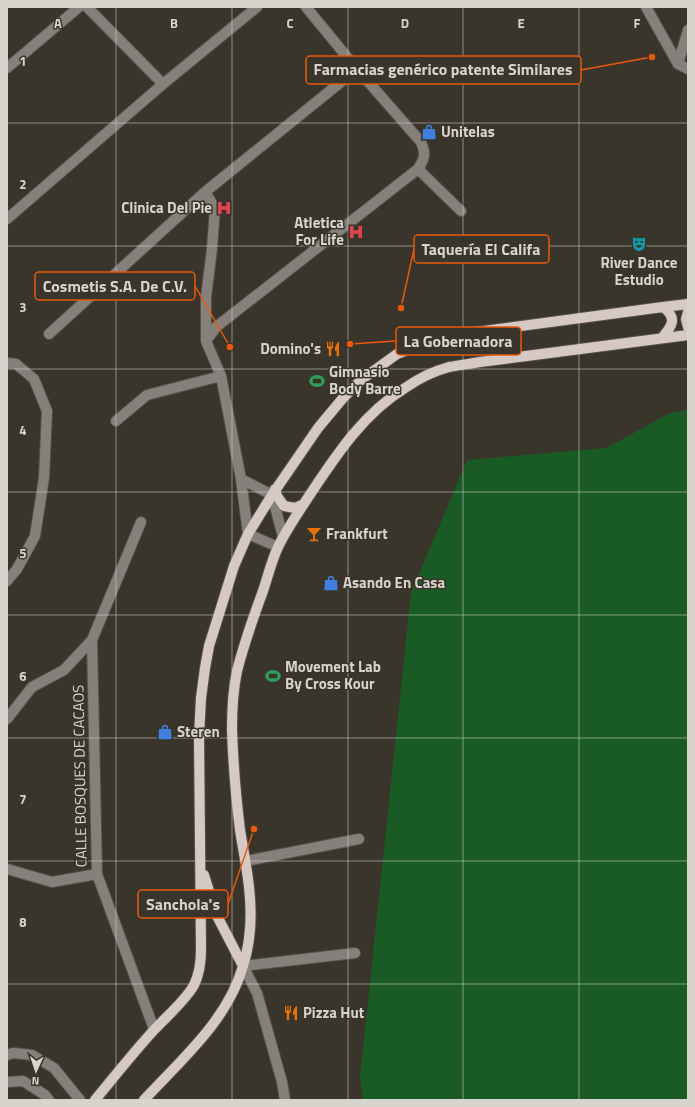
<svg xmlns="http://www.w3.org/2000/svg" width="695" height="1107" viewBox="0 0 695 1107" font-family="'Titillium Web',sans-serif">
	<style>
		.green { fill: #195a25 }
		.lines { fill: none; stroke-linecap: round; stroke-linejoin: round }
		.minor-casing { stroke: #565248; stroke-width: 12 }
		.major-casing { stroke: #565248; stroke-width: 12 }
		.minor { stroke: #86807d; stroke-width: 10 }
		.major { stroke: #d6c9c4; stroke-width: 10 }
		.grid { fill: none; stroke: #d7d4cd; stroke-width: 1; stroke-opacity: 0.55 }
		.labels { text-anchor: middle; stroke-width: 3; stroke-linejoin: round; paint-order: stroke }
		.poi-label { font-size: 15px; font-weight: bold; fill: #d7d4cd; stroke: #3a352b; text-anchor: start }
		.street-label { font-size: 15px; fill: #d7d4cd; stroke: #3a352b }
		.grid-label { font-size: 13px; text-anchor: middle; font-weight: bold; fill: #d7d4cd; stroke: #3a352b; stroke-width: 3; stroke-linejoin: round; paint-order: stroke }
		.leader { fill: none; stroke: #e8590c; stroke-width: 1.5 }
		.callout-dot { fill: #e8590c; stroke: #3a352b; stroke-width: 1.5 }
		.callout { fill: #3a352b; stroke: #e8590c; stroke-width: 1.5 }
		.callout-label { font-size: 16px; text-anchor: middle; font-weight: bold; fill: #d7d4cd }
	</style>
	<rect width="100%" height="100%" fill="#3a352b"/>
	<path class="green" d="M688,410V1100H363L360,1077L411,593L467,460L606,448L670,413Z"/>
	<g class="lines">
		<g class="minor-casing">
			<path id="minor" d="M87,7L163,84
				M646,7L678,64L688,69
				M678,64L688,30
				M7,68L79,7
				M418,169L461,211
				M205,192L215,208L212,249L206,297V341L221,376L241,479L248,534L278,547
				M7,219L163,84L257,7
				M49,334L205,192L357,69
				M206,341L216,327L418,169C425,158 426,154 421,142L357,69L306,7
				M7,363L16,364L34,379L47,411L44,478L35,536L17,569L7,581
				M116,421L147,395L221,376
				M241,479L272,495L283,537
				M141,522L92,640L97,874L154,1029
				M7,719L32,687L64,670L92,640
				M246,861L359,839
				M7,869L52,882L97,874
				M7,1055L13,1053L32,1055L54,1068L80,1100
				M7,1082L23,1081L45,1095L49,1100
				M285,1100L282,1082L257,993L243,966L355,953"/>
		</g>
		<g class="major-casing">
			<path id="major" d="M688,312L686,319L688,327
				M662,338C672,326 678,318 663,307
				M275,489L277,496L284,506L295,508L304,504
				M204,875L216,914L243,966
				M95,1100C114,1077 133,1053 154,1030C166,1017 186,1000 194,985C200,973 201,962 201,949L199,736L201,698L205,668L209,646L234,566L248,534L272,495L318,428L343,398L361,380L397,354L417,346L444,338L469,333L663,307L688,304
				M144,1100C181,1060 228,1020 243,966C251,941 252,913 249,887C247,868 243,849 240,830C236,797 233,763 232,729C232,710 233,690 237,671C244,644 253,618 263,591C268,576 272,559 279,545C288,527 300,510 311,493C337,454 364,413 405,388C418,379 434,371 449,367C459,365 469,364 480,362L688,335"/>
		</g>
		<use href="#minor" class="minor"/>
		<use href="#major" class="major"/>
	</g>
	<path class="grid" d="M116,7V1100M232,7V1100M348,7V1100M463,7V1100M579,7V1100M7,123H688M7,246H688M7,369H688M7,492H688M7,615H688M7,738H688M7,861H688M7,984H688"/>
	<defs>
		<g id="shop-bare" transform="scale(1.2)"><path d="M-5-2.5h2.3a2.7 3.5 0 0 1 5.4 0H5L5.5 6h-11ZM-1.5-2.5h3a1.5 2.3 0 0 0-3 0Z" fill="#3f7fe0" stroke="#3a352b" stroke-width="2.5" paint-order="stroke"/></g>
		<g id="hospital-bare" transform="scale(1.2)"><path d="M-5-5h3v3.5h4V-5h3V5h-3V1.5h-4V5h-3Z" fill="#e0444e" stroke="#3a352b" stroke-width="2.5" paint-order="stroke"/></g>
		<g id="theatre-bare" transform="scale(1.2)"><path d="M-5-5.5Q0-4 5-5.5V0Q5 5 0 6Q-5 5-5 0ZM-3.3-2.5H-1v1.5H-3.3ZM1-2.5H3.3v1.5H1ZM-2.8 1Q0 5.5 2.8 1Z" fill="#0f9aa8" stroke="#3a352b" stroke-width="2.5" paint-order="stroke"/></g>
		<g id="restaurant-bare" transform="scale(1.2)"><path d="M-5-6h1v4h1v-4h1v4h1v-4h1v5L-1.5 .5V6h-2V.5L-5-1ZM5-6V6H3V1.5H1.5Q1.5-4 5-6Z" fill="#e8710a" stroke="#3a352b" stroke-width="2.5" paint-order="stroke"/></g>
		<g id="stadium-bare" transform="scale(1.2)"><path d="M0-5a6.5 5 0 1 0 0 10a6.5 5 0 1 0 0-10ZM-3.5-1.8h7v3.6h-7Z" fill="#2e9e5b" stroke="#3a352b" stroke-width="2.5" paint-order="stroke"/></g>
		<g id="bar-bare" transform="scale(1.2)"><path d="M-6-5H6L.8 .8V4.5H3.5V6h-7V4.5H-.8V.8Z" fill="#e8710a" stroke="#3a352b" stroke-width="2.5" paint-order="stroke"/></g>
	</defs>
	<g fill-rule="evenodd">
		<use href="#shop-bare" x="429" y="132"/>
		<use href="#hospital-bare" x="224" y="208"/>
		<use href="#hospital-bare" x="356" y="232"/>
		<use href="#theatre-bare" x="639" y="244"/>
		<use href="#restaurant-bare" x="333" y="349"/>
		<use href="#stadium-bare" x="317" y="381"/>
		<use href="#bar-bare" x="314" y="534"/>
		<use href="#shop-bare" x="331" y="583"/>
		<use href="#stadium-bare" x="273" y="676"/>
		<use href="#shop-bare" x="165" y="732"/>
		<use href="#restaurant-bare" x="291" y="1013"/>
	</g>
	<g class="labels">
		<g class="poi-label">
			<text x="441" y="137">Unitelas</text>
			<text x="212" y="213" text-anchor="end">Clinica Del Pie</text>
			<text x="344" y="228" text-anchor="end">Atletica<tspan x="344" dy="17">For Life</tspan></text>
			<text x="639" y="268" text-anchor="middle">River Dance<tspan x="639" dy="17">Estudio</tspan></text>
			<text x="321" y="354" text-anchor="end">Domino's</text>
			<text x="329" y="377">Gimnasio<tspan x="329" dy="17">Body Barre</tspan></text>
			<text x="326" y="539">Frankfurt</text>
			<text x="343" y="588">Asando En Casa</text>
			<text x="285" y="672">Movement Lab<tspan x="285" dy="17">By Cross Kour</tspan></text>
			<text x="177" y="737">Steren</text>
			<text x="303" y="1018">Pizza Hut</text>
		</g>
		<g class="street-label">
			<text transform="translate(80 776) rotate(-91)" y="5">CALLE BOSQUES DE CACAOS</text>
		</g>
	</g>
	<g class="grid-label">
		<text x="58" y="28">A</text>
		<text x="174" y="28">B</text>
		<text x="290" y="28">C</text>
		<text x="405" y="28">D</text>
		<text x="521" y="28">E</text>
		<text x="637" y="28">F</text>
		<text x="23" y="66">1</text>
		<text x="23" y="189">2</text>
		<text x="23" y="312">3</text>
		<text x="23" y="435">4</text>
		<text x="23" y="558">5</text>
		<text x="23" y="681">6</text>
		<text x="23" y="804">7</text>
		<text x="23" y="927">8</text>
	</g>
	<path class="leader" d="M652 57L581 70M401 308L414 249M230 347L195 286M350 344L396 341M254 829L228 904"/>
	<g class="callout-dot">
		<circle cx="652" cy="57" r="4"/>
		<circle cx="401" cy="308" r="4"/>
		<circle cx="230" cy="347" r="4"/>
		<circle cx="350" cy="344" r="4"/>
		<circle cx="254" cy="829" r="4"/>
	</g>
	<g class="callout">
		<rect x="306" y="56" width="275" height="28" rx="4"/>
		<rect x="414" y="235" width="135" height="28" rx="4"/>
		<rect x="35" y="272" width="160" height="28" rx="4"/>
		<rect x="396" y="327" width="125" height="28" rx="4"/>
		<rect x="138" y="890" width="90" height="28" rx="4"/>
	</g>
	<g class="callout-label">
		<text x="443" y="75">Farmacias genérico patente Similares</text>
		<text x="481" y="255">Taquería El Califa</text>
		<text x="115" y="292">Cosmetis S.A. De C.V.</text>
		<text x="458" y="347">La Gobernadora</text>
		<text x="183" y="910">Sanchola's</text>
	</g>
	<rect width="695" height="1107" fill="none" stroke="#d7d4cd" stroke-width="16"/>
	<g transform="translate(36 1071) rotate(183)" stroke="#3a352b" stroke-width="3" paint-order="stroke">
	<path d="M0-3L7 15L0 10L-7 15Z" fill="#d7d4cd"/>
	<text y="-6" font-size="11" font-weight="bold" text-anchor="middle" fill="#d7d4cd">N</text>
	</g>
</svg>
